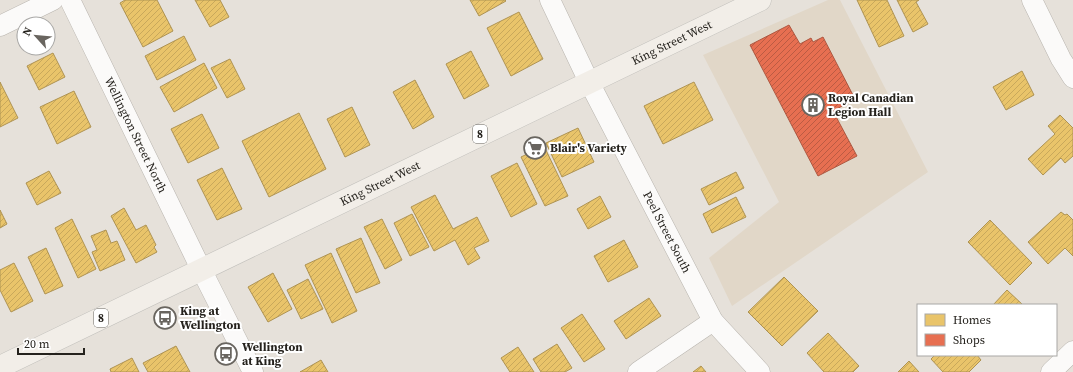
<svg xmlns="http://www.w3.org/2000/svg" width="1073" height="372" viewBox="0 0 1073 372" font-family="'Source Serif 4',serif">
	<style>
		.built { fill: #e1d7c8 }
		.homes { fill: url(#homes-hatch); stroke: #ae9353 }
		.shops { fill: url(#shops-hatch); stroke: #ad5841 }
		.lines { fill: none; stroke-linecap: round; stroke-linejoin: round }
		.street-casing { stroke: #b8b4ae; stroke-width: 21 }
		.primary-casing { stroke: #c2c0bc; stroke-width: 23 }
		.street { stroke: #fbfaf9; stroke-width: 20 }
		.primary { stroke: #f2eee8; stroke-width: 22 }
		.labels { text-anchor: middle; stroke-width: 4; stroke-linejoin: round; paint-order: stroke }
		.shield { fill: #fff; stroke: #666461; stroke-width: 1 }
		.shield-label { font-size: 11px; font-weight: bold; fill: #25221d }
		.street-label { font-size: 12px; fill: #25221d; stroke: #fff }
		.poi-label { font-size: 12px; font-weight: bold; fill: #25221d; stroke: #fff; text-anchor: start }
	</style>
	<defs>
		<pattern id="homes-hatch" width="6" height="6" patternUnits="userSpaceOnUse"><rect width="6" height="6" fill="#e9c46a"/><path d="M-1 1l2-2M0 6l6-6M5 7l2-2" fill="none" stroke="#c8a85b"/></pattern>
		<pattern id="shops-hatch" width="6" height="6" patternUnits="userSpaceOnUse"><rect width="6" height="6" fill="#e76f51"/><path d="M-1 1l2-2M0 6l6-6M5 7l2-2" fill="none" stroke="#bb5b43"/></pattern>
	</defs>
	<rect width="100%" height="100%" fill="#e6e1da"/>
	<path class="built" d="M828,0H840L928,172L732,306L709,258L779,202L703,55Z"/>
	<path class="homes" d="M125,0H157L173,31L143,47L120,3Z
		M195,0H220L229,17L210,27Z
		M470,0H505L506,1L479,16Z
		M857,0H887L904,36L879,47Z
		M897,0H919L916,2L928,24L913,32Z
		M519,12L543,59L511,76L487,28Z
		M184,36L196,60L157,80L145,56Z
		M471,51L489,86L464,99L446,64Z
		M53,53L65,77L39,90L27,66Z
		M230,59L245,89L227,98L211,68Z
		M204,63L217,88L174,112L160,87Z
		M1022,71L1034,95L1006,110L993,87Z
		M415,80L434,117L413,129L393,92Z
		M0,82L18,118L0,127Z
		M694,82L713,120L663,144L644,106Z
		M74,91L91,127L57,144L40,107Z
		M352,107L370,145L345,157L327,119Z
		M299,113L326,169L269,197L242,141Z
		M202,114L219,148L188,163L171,129Z
		M1060,115L1073,128V156L1065,163L1061,158L1043,175L1028,159L1055,134L1048,126Z
		M578,128L594,162L562,177L546,143Z
		M544,146L568,196L545,206L521,157Z
		M517,163L537,204L511,217L491,176Z
		M222,168L242,209L217,220L197,180Z
		M49,171L61,193L37,205L26,183Z
		M736,172L744,188L709,205L701,189Z
		M435,195L453,229L477,217L489,241L474,248L480,258L468,265L455,240L434,251L411,207Z
		M600,196L611,217L588,229L577,209Z
		M736,197L746,217L712,233L703,214Z
		M124,208L136,230L146,225L156,245L154,247L157,252L136,263L111,216Z
		M0,210L7,224L0,228Z
		M1061,212L1065,215L1067,214L1073,220V256L1065,248L1048,264L1028,242Z
		M412,214L429,247L410,256L394,223Z
		M72,219L96,269L78,278L55,228Z
		M382,219L402,260L385,269L364,227Z
		M990,220L1032,263L1010,285L968,242Z
		M106,230L111,243L117,241L125,260L100,271L92,252L97,250L91,236Z
		M361,238L380,283L356,293L336,249Z
		M624,240L638,267L608,282L594,256Z
		M46,248L63,286L45,294L28,257Z
		M331,253L357,311L332,323L305,265Z
		M14,263L33,301L11,312L0,290V270Z
		M273,273L292,309L268,322L248,287Z
		M784,277L818,311L782,346L748,312Z
		M308,279L323,309L301,319L287,290Z
		M1007,290L1023,305H993Z
		M649,298L661,316L626,339L614,321Z
		M582,314L605,349L584,362L561,328Z
		M828,333L859,366L853,372H824L807,353Z
		M557,344L572,368L565,372H541L533,359Z
		M176,346L190,372H148L143,363Z
		M518,347L534,372H510L501,358Z
		M935,355H977L981,360L969,372H943L931,359Z
		M132,358L139,372H111L110,369Z
		M321,360L328,372H300Z
		M909,361L919,372H898Z
		M701,366L706,372H693Z"/>
	<path class="shops" d="M789,25L800,44L811,38L813,42L823,37L855,99L833,111L857,156L818,176L750,45Z"/>
	<g class="lines">
		<g class="street-casing">
			<g id="street">
				<path id="s1" d="M70,0L201,269L253,372"/>
				<path id="s2" d="M550,0L589,82L713,321L760,372"/>
				<path d="M1032,0L1061,59L1073,78"/>
				<path d="M0,26L53,0"/>
				<path d="M638,372L713,321"/>
				<path d="M1051,372L1073,351"/>
			</g>
		</g>
		<g class="primary-casing">
			<g id="primary">
				<path id="s3" d="M0,367L760,0"/>
			</g>
		</g>
		<use href="#street" class="street"/>
		<use href="#primary" class="primary"/>
	</g>
	<defs>
		<g id="building-ring" transform="scale(1.15)"><circle r="9.5" fill="#fff" stroke="#69655f" stroke-width="1.5"/><path d="M-4-6H4V6H1V3H-1V6H-4ZM-2.5-4.3h1.7v1.8h-1.7ZM.8-4.3h1.7v1.8H.8ZM-2.5-1h1.7V.8h-1.7ZM.8-1h1.7V.8H.8Z" fill="#69655f"/></g>
		<g id="supermarket-ring" transform="scale(1.15)"><circle r="9.5" fill="#fff" stroke="#69655f" stroke-width="1.5"/><path d="M-6-5.5h2.5l.6 2H6L4.5 2H-2.5L-4.4-4H-6ZM-1.5 3.2a1.3 1.3 0 1 0 .1 0ZM3 3.2a1.3 1.3 0 1 0 .1 0Z" fill="#69655f"/></g>
		<g id="bus-ring" transform="scale(1.15)"><circle r="9.5" fill="#fff" stroke="#69655f" stroke-width="1.5"/><path d="M-5-6H5V4H4V6H2V4H-2V6H-4V4H-5ZM-3.5-4V0h7V-4ZM-3.5 1.2v1.5H-2V1.2ZM2 1.2v1.5H3.5V1.2Z" fill="#69655f"/></g>
	</defs>
	<g fill-rule="evenodd">
		<use href="#building-ring" x="813" y="105"/>
		<use href="#supermarket-ring" x="535" y="148"/>
		<use href="#bus-ring" x="165" y="318"/>
		<use href="#bus-ring" x="226" y="354"/>
	</g>
	<g class="labels">
		<g class="shield">
			<rect x="473" y="125" width="14" height="18" rx="3"/>
			<rect x="94" y="309" width="14" height="18" rx="3"/>
		</g>
		<g class="shield-label">
			<text x="480" y="138">8</text>
			<text x="101" y="322">8</text>
		</g>
		<g class="street-label">
			<text dy="4" stroke="none"><textPath href="#s3" startOffset="746">King Street West</textPath></text>
			<text dy="4" stroke="none"><textPath href="#s1" startOffset="150">Wellington Street North</textPath></text>
			<text dy="4" stroke="none"><textPath href="#s3" startOffset="422">King Street West</textPath></text>
			<text dy="4" stroke="none"><textPath href="#s2" startOffset="260">Peel Street South</textPath></text>
		</g>
		<g class="poi-label">
			<text x="828" y="102">Royal Canadian<tspan x="828" dy="14">Legion Hall</tspan></text>
			<text x="550" y="152">Blair's Variety</text>
			<text x="180" y="315">King at<tspan x="180" dy="14">Wellington</tspan></text>
			<text x="242" y="351">Wellington<tspan x="242" dy="14">at King</tspan></text>
		</g>
	</g>
	<rect x="917" y="304" width="140" height="52" fill="#ffffff" stroke="#a8a7a5"/>
	<rect x="925" y="314" width="20" height="12" fill="#e9c46a" stroke="#a8a7a5"/>
	<text x="953" y="324" font-size="12" fill="#25221d">Homes</text>
	<rect x="925" y="334" width="20" height="12" fill="#e76f51" stroke="#a8a7a5"/>
	<text x="953" y="344" font-size="12" fill="#25221d">Shops</text>
	<g transform="translate(36 36) rotate(297)"><circle r="19" fill="#ffffff" stroke="#a8a7a5"/>
	<path d="M0-3L7 15L0 10L-7 15Z" fill="#69655f"/>
	<text y="-6" font-size="11" font-weight="bold" text-anchor="middle" fill="#25221d">N</text>
	</g>
	<path d="M18 348v6h66v-6" fill="none" stroke="#25221d" stroke-width="2"/>
	<text x="24" y="348" font-size="12" fill="#25221d" stroke="#ffffff" stroke-width="3" paint-order="stroke">20 m</text>
</svg>
